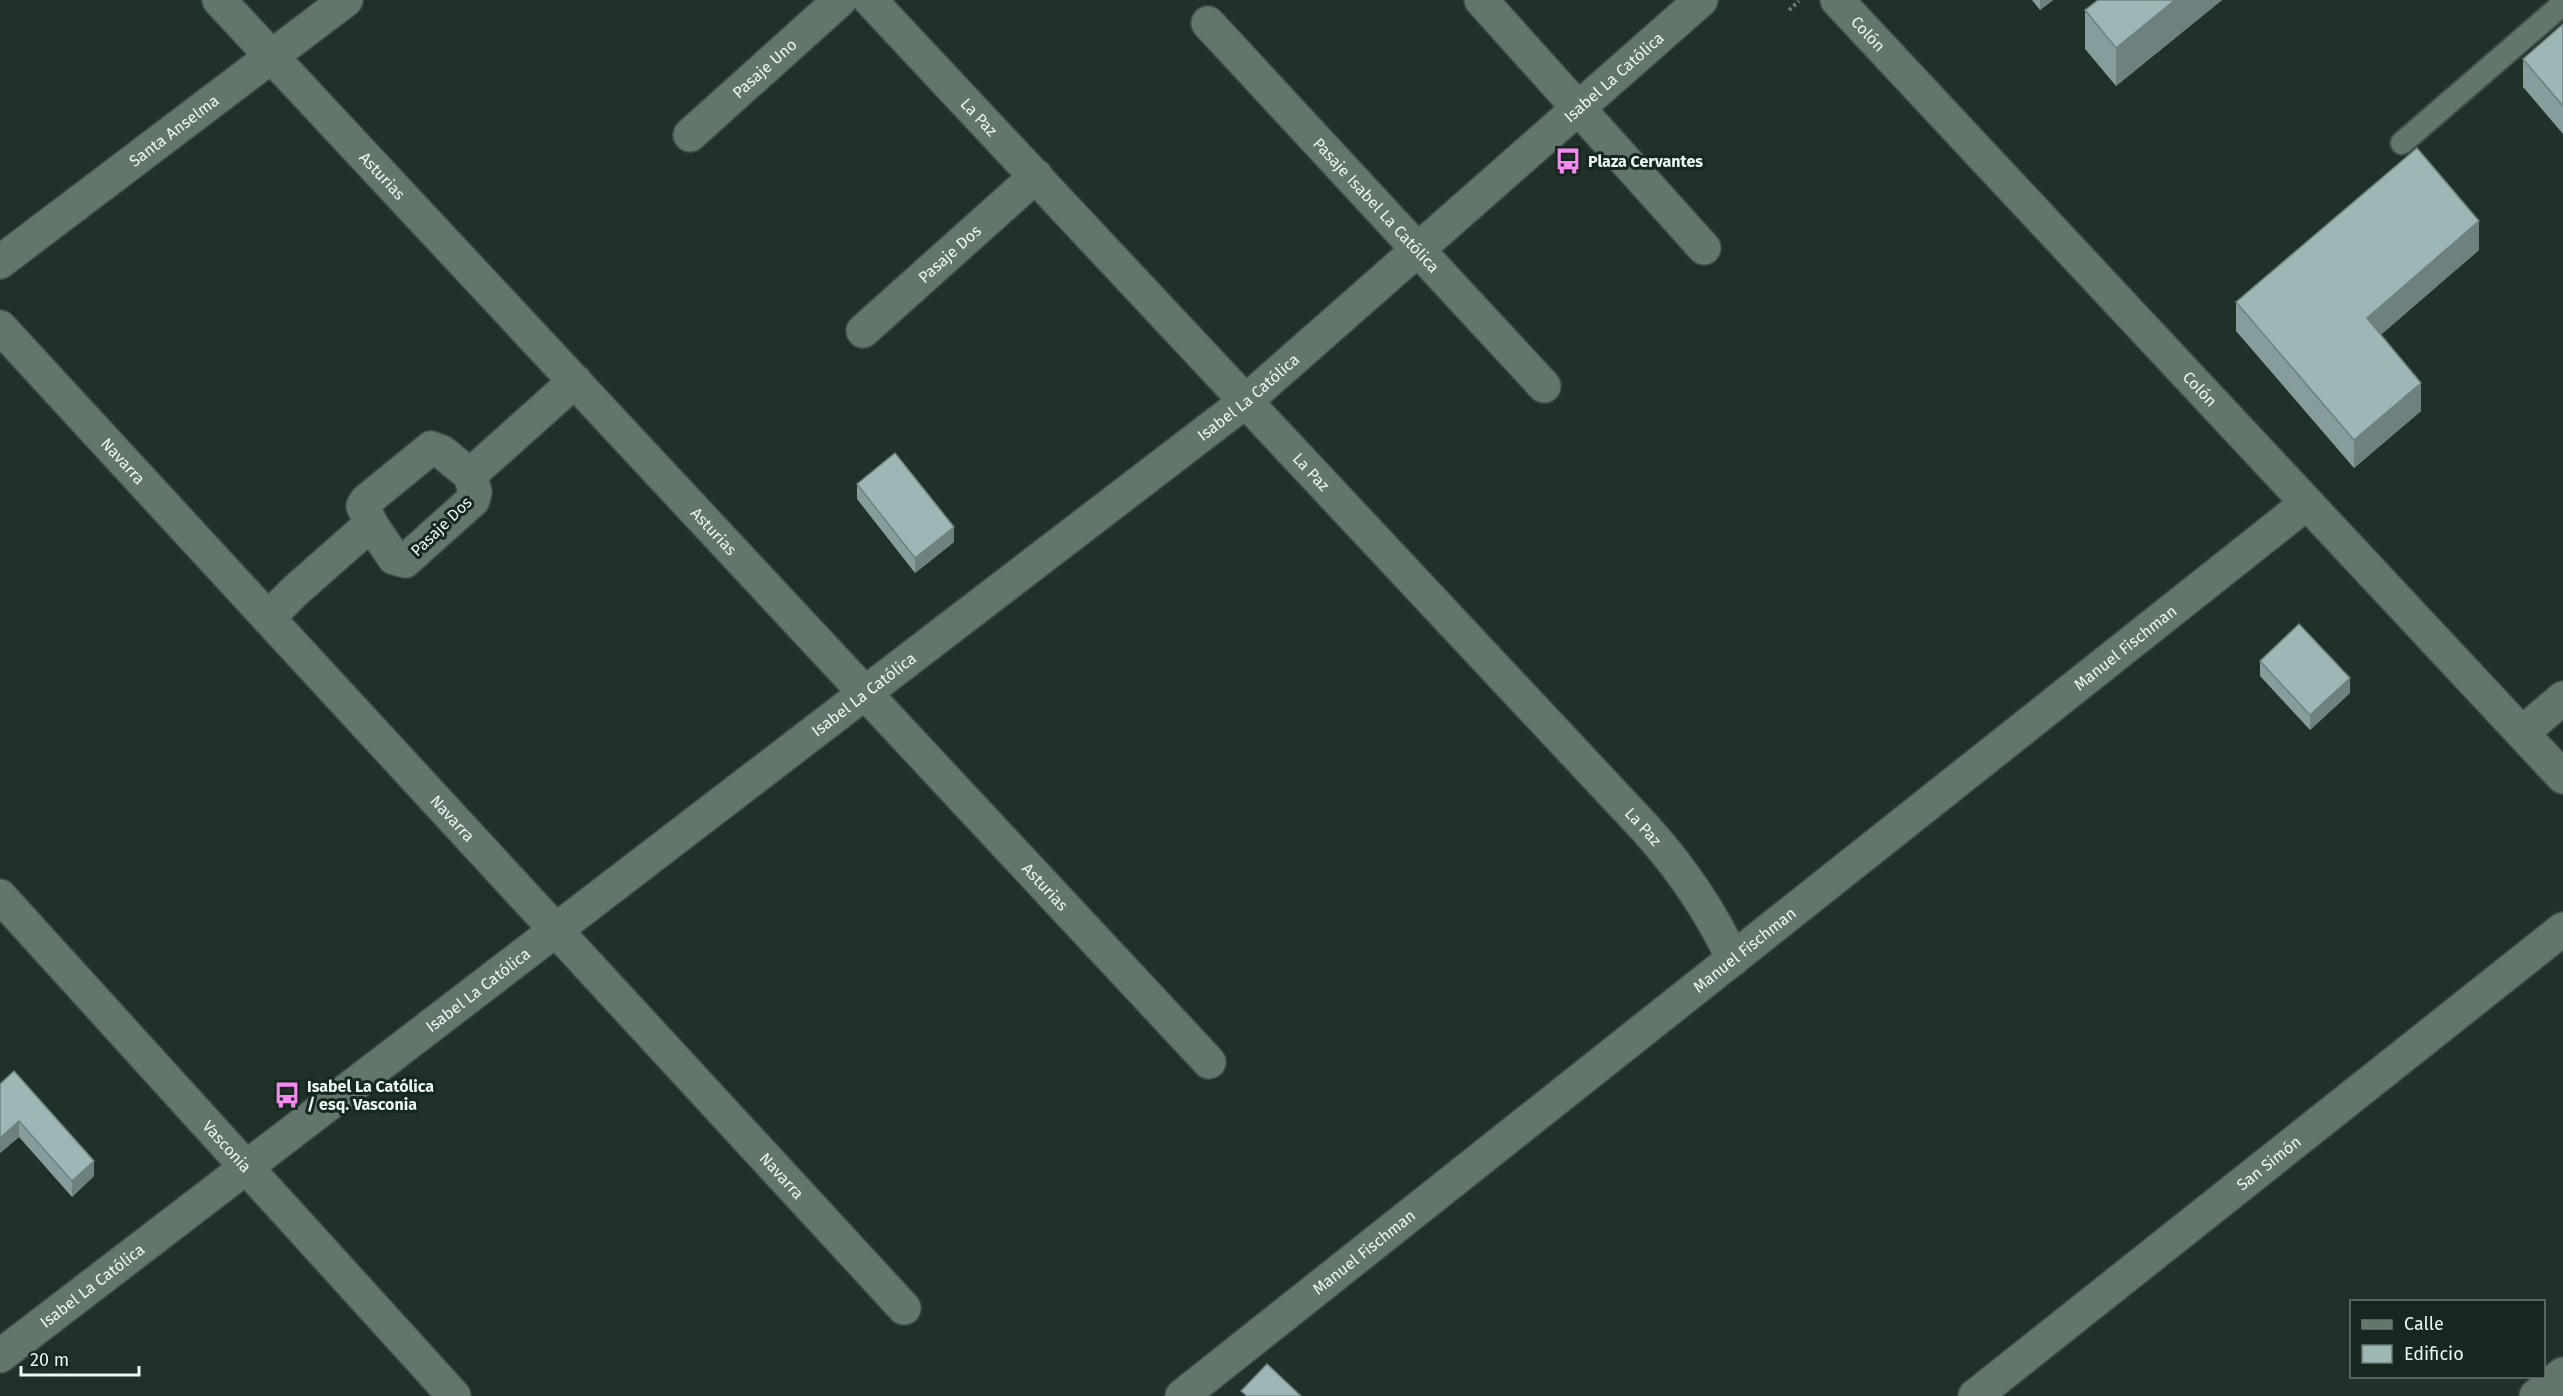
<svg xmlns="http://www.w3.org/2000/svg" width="2563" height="1396" viewBox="0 0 2563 1396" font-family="'Fira Sans',sans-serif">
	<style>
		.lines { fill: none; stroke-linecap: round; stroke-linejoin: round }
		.service-casing { stroke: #3e4e47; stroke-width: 26 }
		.minor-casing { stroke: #3e4e47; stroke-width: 36 }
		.tertiary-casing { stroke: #3e4e47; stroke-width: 36 }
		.path { stroke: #6b7b73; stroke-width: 4; stroke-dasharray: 3 3; stroke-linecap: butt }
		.service { stroke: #62766b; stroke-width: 22 }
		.minor { stroke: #62766b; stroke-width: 33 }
		.tertiary { stroke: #62766b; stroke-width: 33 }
		.wall { fill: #879d9d }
		.shaded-wall { fill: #6e8080 }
		.building { fill: #9db7b7; stroke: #6e8080; stroke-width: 1.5 }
		.labels { text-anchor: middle; stroke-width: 6; stroke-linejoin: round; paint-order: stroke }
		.street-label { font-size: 16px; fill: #ebf7f0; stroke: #15271e }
		.poi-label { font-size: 16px; font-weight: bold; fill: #ebf7f0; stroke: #15271e; text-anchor: start }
	</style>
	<rect width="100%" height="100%" fill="#1f3128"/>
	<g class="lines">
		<g class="service-casing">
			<path id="service" d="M2402,143L2563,4"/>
		</g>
		<g class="minor-casing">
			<g id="minor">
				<path id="s1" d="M219,0L1209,1062"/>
				<path id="s2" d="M870,0L1646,829C1682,869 1710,910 1733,959"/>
				<path d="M1481,0L1704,248"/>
				<path id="s3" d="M1208,23L1544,386"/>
				<path id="s4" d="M690,135L840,0"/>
				<path id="s5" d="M0,262L346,0"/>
				<path id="s6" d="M0,327L904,1308"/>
				<path id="s7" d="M863,331L1036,176"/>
				<path d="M431,448L442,452L470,475L475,492L473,500L405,561L394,558L371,524L363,506L366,501Z"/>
				<path d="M470,475L575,381"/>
				<path d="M268,618L295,591L371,524"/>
				<path d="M2522,733L2563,698"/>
				<path id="s8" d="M0,896L454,1396"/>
				<path id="s9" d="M0,1356L1246,401L1701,0"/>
				<path id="s10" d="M1182,1396L2307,503"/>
				<path id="s11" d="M1975,1396L2563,929"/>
				<path d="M2536,1396L2563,1374"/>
			</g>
		</g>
		<g class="tertiary-casing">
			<g id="tertiary">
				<path id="s12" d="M1837,0L2563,777"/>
			</g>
		</g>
		<path class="path" d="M1789,10L1799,1"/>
		<use href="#service" class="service"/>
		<use href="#minor" class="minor"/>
		<use href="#tertiary" class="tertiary"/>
	</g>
	<path class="wall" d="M2032,0H2053L2040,10Z
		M2222,0L2116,86L2085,49V10Z
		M2563,24V134L2523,87V59Z
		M2479,250L2380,335L2421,411L2354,468L2236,331V302Z
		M857,484L954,542L915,573L857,499Z
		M2260,661L2350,693L2310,730L2260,676Z
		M0,1084L94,1176L72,1197L19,1137L0,1153Z"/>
	<path class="shaded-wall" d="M2040,0H2053L2040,10Z
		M2175,0H2222L2116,86V48Z
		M2479,221V250L2367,347V318Z
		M2421,383V411L2354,468V440Z
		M954,527V542L915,573V558Z
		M2350,678V693L2310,730V715Z
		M19,1121V1137L0,1153V1138Z
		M94,1161V1176L72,1197V1181Z"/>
	<path class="building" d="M2098,0H2175L2116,48L2085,10Z
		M2563,24V106L2523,59Z
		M2417,148L2479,221L2367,318L2421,383L2354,440L2236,302Z
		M895,453L954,527L915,558L857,484Z
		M2299,624L2350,678L2310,715L2260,661Z
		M14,1071L94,1161L72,1181L19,1121L0,1138V1084Z
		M1267,1364L1301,1396H1247L1241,1391Z"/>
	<defs>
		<g id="bus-bare" transform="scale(2.07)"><path d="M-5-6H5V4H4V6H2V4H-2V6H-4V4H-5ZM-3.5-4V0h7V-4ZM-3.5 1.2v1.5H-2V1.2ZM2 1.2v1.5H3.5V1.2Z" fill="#f589ef" stroke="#15271e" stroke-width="2.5" paint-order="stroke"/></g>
	</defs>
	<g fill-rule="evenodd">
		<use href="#bus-bare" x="1568" y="161"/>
		<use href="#bus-bare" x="287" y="1095"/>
	</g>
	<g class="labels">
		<g class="street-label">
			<text dy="6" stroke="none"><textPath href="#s12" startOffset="46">Colón</textPath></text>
			<text dy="6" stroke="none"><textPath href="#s4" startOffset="100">Pasaje Uno</textPath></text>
			<text dy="6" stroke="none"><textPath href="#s9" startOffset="2060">Isabel La Católica</textPath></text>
			<text dy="6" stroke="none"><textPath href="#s2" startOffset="160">La Paz</textPath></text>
			<text dy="6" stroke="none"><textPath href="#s5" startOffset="218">Santa Anselma</textPath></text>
			<text dy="6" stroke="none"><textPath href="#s1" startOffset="240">Asturias</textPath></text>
			<text dy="6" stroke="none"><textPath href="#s3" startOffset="248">Pasaje Isabel La Católica</textPath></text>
			<text dy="6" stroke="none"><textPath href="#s7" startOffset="116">Pasaje Dos</textPath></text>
			<text dy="6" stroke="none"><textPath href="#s12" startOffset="532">Colón</textPath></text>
			<text dy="6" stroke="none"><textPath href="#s9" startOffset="1574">Isabel La Católica</textPath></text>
			<text dy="6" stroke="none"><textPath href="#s6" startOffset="182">Navarra</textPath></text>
			<text dy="6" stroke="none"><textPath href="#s2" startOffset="646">La Paz</textPath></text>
			<text transform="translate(441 526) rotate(-44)" y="6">Pasaje Dos</text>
			<text dy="6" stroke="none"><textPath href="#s1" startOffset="726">Asturias</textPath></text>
			<text dy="6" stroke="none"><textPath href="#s10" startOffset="1204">Manuel Fischman</textPath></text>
			<text dy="6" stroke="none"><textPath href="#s9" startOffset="1088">Isabel La Católica</textPath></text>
			<text dy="6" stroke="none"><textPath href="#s6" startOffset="668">Navarra</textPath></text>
			<text dy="6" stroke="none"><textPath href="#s2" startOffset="1132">La Paz</textPath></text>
			<text dy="6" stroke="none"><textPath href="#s1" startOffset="1212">Asturias</textPath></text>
			<text dy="6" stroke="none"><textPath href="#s10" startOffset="718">Manuel Fischman</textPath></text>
			<text dy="6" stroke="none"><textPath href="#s9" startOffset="602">Isabel La Católica</textPath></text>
			<text dy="6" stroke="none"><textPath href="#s8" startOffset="338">Vasconia</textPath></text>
			<text dy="6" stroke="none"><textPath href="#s11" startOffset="375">San Simón</textPath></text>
			<text dy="6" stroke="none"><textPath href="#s6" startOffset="1154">Navarra</textPath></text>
			<text dy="6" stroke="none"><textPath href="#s10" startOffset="232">Manuel Fischman</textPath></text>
			<text dy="6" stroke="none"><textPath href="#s9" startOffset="116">Isabel La Católica</textPath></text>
		</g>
		<g class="poi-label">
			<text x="1588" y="167">Plaza Cervantes</text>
			<text x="307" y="1092">Isabel La Católica<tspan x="307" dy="18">/ esq. Vasconia</tspan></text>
		</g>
	</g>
	<rect x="2350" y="1300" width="195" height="78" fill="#15271e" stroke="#6b7a72" stroke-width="1.5"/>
	<rect x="2362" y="1320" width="30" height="9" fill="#62766b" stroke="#6b7a72" stroke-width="1.5"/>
	<text x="2404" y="1330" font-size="18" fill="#ebf7f0">Calle</text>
	<rect x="2362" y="1345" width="30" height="18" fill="#9db7b7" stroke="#6b7a72" stroke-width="1.5"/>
	<text x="2404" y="1360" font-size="18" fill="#ebf7f0">Edificio</text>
	<path d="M21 1366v9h118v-9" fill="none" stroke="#ebf7f0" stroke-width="3"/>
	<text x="30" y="1366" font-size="18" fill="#ebf7f0" stroke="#15271e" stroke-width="4.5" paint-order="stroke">20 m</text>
</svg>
